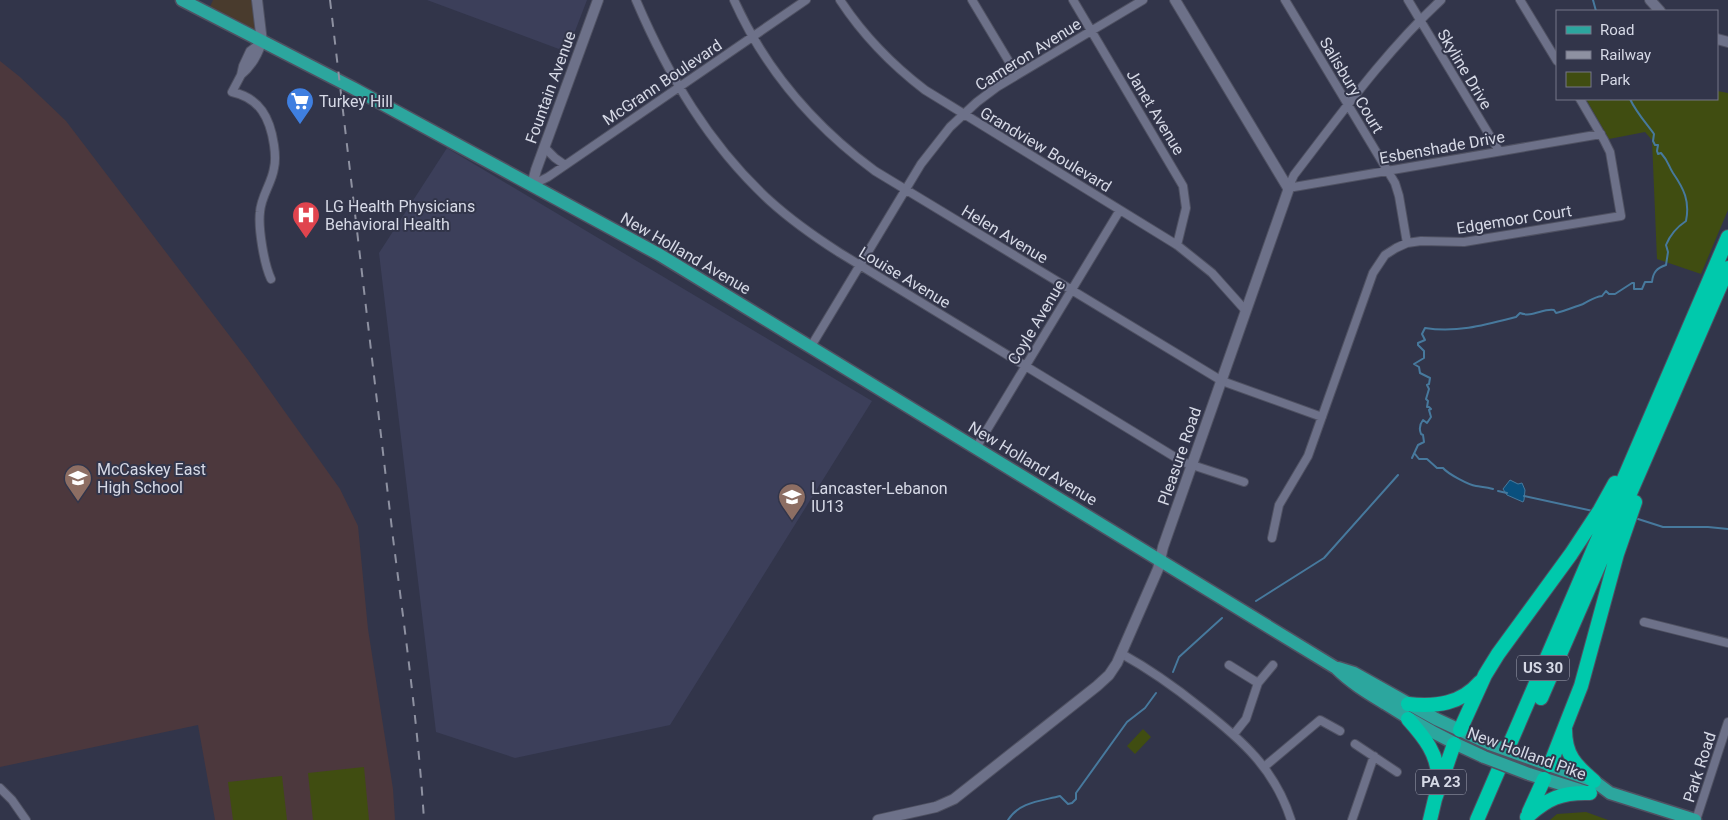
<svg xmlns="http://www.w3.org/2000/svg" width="1728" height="820" viewBox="0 0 1728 820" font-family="Roboto,sans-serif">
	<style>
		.commercial { fill: #493b2d }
		.built { fill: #3c3f5a }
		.education { fill: #4c383d }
		.green { fill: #404d11 }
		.water { fill: #0a507e; stroke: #47799d }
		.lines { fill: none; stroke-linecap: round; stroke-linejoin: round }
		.stream { stroke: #47799d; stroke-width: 2 }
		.minor-casing { stroke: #4f5162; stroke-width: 10 }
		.tertiary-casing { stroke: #4f5162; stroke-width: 12 }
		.primary-casing { stroke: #4f5162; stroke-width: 15 }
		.motorway-casing { stroke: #4f5162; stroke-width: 16 }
		.minor { stroke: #6d7189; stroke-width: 8 }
		.tertiary { stroke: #6d7189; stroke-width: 10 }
		.primary { stroke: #2ca69e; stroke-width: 12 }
		.motorway { stroke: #00c9ac; stroke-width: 14 }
		.rail { stroke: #8e91a1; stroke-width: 2; stroke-dasharray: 9 9; stroke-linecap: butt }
		.primary-bridge-casing { stroke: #4f5162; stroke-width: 15; stroke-linecap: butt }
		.primary-bridge { stroke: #2ca69e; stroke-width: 12 }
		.labels { text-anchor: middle; stroke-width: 4; stroke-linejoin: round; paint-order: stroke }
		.shield { fill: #32354a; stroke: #a5a8b7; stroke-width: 1 }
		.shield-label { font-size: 15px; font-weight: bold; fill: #d6d9e6 }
		.street-label { font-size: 16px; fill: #d6d9e6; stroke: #32354a }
		.poi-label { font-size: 16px; fill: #d6d9e6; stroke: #32354a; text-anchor: start }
	</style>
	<rect width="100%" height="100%" fill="#32354a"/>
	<path class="commercial" d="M213,0H257L262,42L207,13Z"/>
	<path class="built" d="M427,0H587L567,52Z
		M447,148L872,401L670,725L515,758L436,732L379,253Z"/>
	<path class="education" d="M0,61L20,77L66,121L248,360L340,489L358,526L368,629L393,789L395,820H215L198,725L0,767Z"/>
	<path class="green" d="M1717,91L1728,93V210L1701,274L1657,259L1652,140L1645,132L1609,139L1586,99H1717Z
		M1143,729L1151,737L1135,754L1127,746Z
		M364,767L369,820H313L308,773Z
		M282,776L287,820H233L228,782Z
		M1586,812L1608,820H1550L1557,814Z"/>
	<path class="water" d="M1510,480L1518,484L1522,483L1525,490L1524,500L1523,502L1507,495L1503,489Z"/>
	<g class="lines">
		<path class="stream" d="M1593,0L1596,11
			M1415,454L1419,459H1427L1437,468H1443C1448,474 1469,485 1476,486C1483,487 1487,487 1493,489
			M1412,458L1418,445L1424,442L1423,435L1421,434C1419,429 1419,425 1423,420L1427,423L1431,417L1429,410L1431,409L1429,407H1427L1428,401L1426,399L1429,389L1427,385L1429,384L1430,378L1420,373L1419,367L1414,364L1424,358V351L1418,345V343L1425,340L1422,334L1425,328C1457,333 1485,325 1516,317L1520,313C1532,318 1543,308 1554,310L1556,313C1562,312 1577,306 1583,304C1591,300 1594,297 1602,296L1606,291L1609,294H1615L1632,283H1634V289H1642L1645,282H1652C1653,272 1657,268 1666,265L1668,252L1666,245C1670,235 1677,227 1686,221C1690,201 1684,189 1673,173C1668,165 1669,162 1661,153L1658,154L1657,151L1658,145H1655L1653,141L1654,134C1646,123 1636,112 1630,99
			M1498,491L1507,493
			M1524,496L1593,511
			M1635,518L1663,527H1708L1728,529
			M1256,601L1324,558L1398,475
			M1173,672L1179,657L1222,618
			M1008,820C1019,802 1041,801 1060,796L1068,804L1072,803L1076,799V793L1127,722L1145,708L1156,693"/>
		<g class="minor-casing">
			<path id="minor" d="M636,0C668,75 709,145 770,201C791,220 815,237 840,253L1183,462L1244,482
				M734,0C765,69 814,126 875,171L1222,381L1322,417
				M840,0C863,35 891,64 925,90L1177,245L1212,273L1246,311
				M972,0L1017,75
				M1073,0L1183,186L1186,208L1177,245
				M1285,0L1395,183L1399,196L1407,243
				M1408,0L1499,151
				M1520,0L1557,61
				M262,42L250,51L243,66L241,75L232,92C260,98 270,118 274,145C275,152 276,160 274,168C272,183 261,196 260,212C258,228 264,264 271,279
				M241,75C252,66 258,55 262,42
				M544,147L555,158L565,165
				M532,185L548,177L806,0
				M1288,188L1601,134
				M1288,188L1294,175C1341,114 1385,52 1441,0
				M810,348L921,164L950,127L977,102L997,87L1143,0
				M976,448L1120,210
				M1272,538L1279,505L1308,456L1373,273L1385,255L1396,248L1407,243L1421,241L1464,242L1621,216L1610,152L1604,140L1580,99
				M1644,622L1728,643
				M1122,654C1151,670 1176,688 1201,708C1242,740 1275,769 1291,820
				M1229,665L1258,683
				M1234,734L1246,719L1258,683L1273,665
				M1355,744L1397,772
				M1264,767L1320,720L1340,731
				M0,788L12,800L26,820
				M1352,820L1374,756
				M1696,820L1728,722"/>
		</g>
		<g class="tertiary-casing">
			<path id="tertiary" d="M257,0L262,42
				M1650,0L1660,11
				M1717,39L1728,42
				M532,185L536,170L598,0
				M878,820L936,807L954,799L1097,686L1109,675L1117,663L1158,569L1163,547L1288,191V188L1175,0"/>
		</g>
		<g class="primary-casing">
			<path id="primary" d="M182,0L353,88L660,255L1336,668C1351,683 1368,693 1386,704C1418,725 1450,742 1484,757
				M1338,668L1354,673L1436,719L1490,744
				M1535,760L1594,781L1610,793L1695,820
				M1529,774L1586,792"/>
		</g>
		<g class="motorway-casing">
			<path id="motorway" d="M1541,698L1728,268
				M1408,704C1436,707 1461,704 1480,682
				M1408,719C1425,738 1438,754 1439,781
				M1565,729C1565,755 1575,765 1594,781
				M1460,730L1485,675L1498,654L1571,554L1600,510L1615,483
				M1550,765L1581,686L1617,554L1635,502
				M1529,812L1544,779
				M1527,817C1547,799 1561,792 1590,793
				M1430,820L1435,799L1454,744
				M1477,820L1728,237"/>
		</g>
		<use href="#minor" class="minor"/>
		<use href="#tertiary" class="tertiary"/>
		<use href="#primary" class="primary"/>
		<use href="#motorway" class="motorway"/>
		<path class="rail" d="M330,0L393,538C405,632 418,726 424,820"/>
		<g class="primary-bridge-casing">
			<path id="primary-bridge" d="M1490,744L1535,760
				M1484,757L1529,774"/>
		</g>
		<use href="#primary-bridge" class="primary-bridge"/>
	</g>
	<defs>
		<g id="supermarket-pin" transform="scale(1.4375)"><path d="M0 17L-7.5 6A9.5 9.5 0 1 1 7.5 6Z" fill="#3f7fe0" stroke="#32354a"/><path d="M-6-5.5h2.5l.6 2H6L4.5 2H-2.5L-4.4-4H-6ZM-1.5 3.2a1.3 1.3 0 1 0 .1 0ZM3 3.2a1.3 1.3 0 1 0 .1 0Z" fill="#fff"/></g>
		<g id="hospital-pin" transform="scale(1.4375)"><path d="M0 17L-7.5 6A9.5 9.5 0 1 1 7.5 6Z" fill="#e0444e" stroke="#32354a"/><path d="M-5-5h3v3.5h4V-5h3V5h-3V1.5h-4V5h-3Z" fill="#fff"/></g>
		<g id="school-pin" transform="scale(1.4375)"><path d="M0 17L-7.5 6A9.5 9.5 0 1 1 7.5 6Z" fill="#8d6e63" stroke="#32354a"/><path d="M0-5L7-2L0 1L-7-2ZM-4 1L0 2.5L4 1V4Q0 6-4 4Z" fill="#fff"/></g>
	</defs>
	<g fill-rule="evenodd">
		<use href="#supermarket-pin" x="300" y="101"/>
		<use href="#hospital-pin" x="306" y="215"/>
		<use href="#school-pin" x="78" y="478"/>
		<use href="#school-pin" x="792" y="497"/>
	</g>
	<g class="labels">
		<g class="shield">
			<rect x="1517" y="655.5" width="52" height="25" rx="4"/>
			<rect x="1416" y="769.5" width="50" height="25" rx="4"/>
		</g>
		<g class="shield-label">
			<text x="1543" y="673">US 30</text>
			<text x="1441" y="787">PA 23</text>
		</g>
		<g class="street-label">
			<text transform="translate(1028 54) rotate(-32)" y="6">Cameron Avenue</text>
			<text transform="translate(1465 69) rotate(59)" y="6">Skyline Drive</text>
			<text transform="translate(662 82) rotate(-34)" y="6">McGrann Boulevard</text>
			<text transform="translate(1352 85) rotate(59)" y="6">Salisbury Court</text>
			<text transform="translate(550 87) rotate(-70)" y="6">Fountain Avenue</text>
			<text transform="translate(1156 112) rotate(59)" y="6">Janet Avenue</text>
			<text transform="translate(1442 147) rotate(-10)" y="6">Esbenshade Drive</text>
			<text transform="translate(1046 149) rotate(31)" y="6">Grandview Boulevard</text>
			<text transform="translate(1514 219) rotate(-9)" y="6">Edgemoor Court</text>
			<text transform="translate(1005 234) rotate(31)" y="6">Helen Avenue</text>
			<text transform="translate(686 253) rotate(30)" y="6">New Holland Avenue</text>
			<text transform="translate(905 277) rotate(31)" y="6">Louise Avenue</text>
			<text transform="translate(1036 322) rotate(-59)" y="6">Coyle Avenue</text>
			<text transform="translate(1179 456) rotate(-71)" y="6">Pleasure Road</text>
			<text transform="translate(1033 463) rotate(31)" y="6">New Holland Avenue</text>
			<text transform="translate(1527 753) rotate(20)" y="6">New Holland Pike</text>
			<text transform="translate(1699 767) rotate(-72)" y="6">Park Road</text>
		</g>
		<g class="poi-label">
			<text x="319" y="107">Turkey Hill</text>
			<text x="325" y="212">LG Health Physicians<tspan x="325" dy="18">Behavioral Health</tspan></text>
			<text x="97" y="475">McCaskey East<tspan x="97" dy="18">High School</tspan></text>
			<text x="811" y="494">Lancaster-Lebanon<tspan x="811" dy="18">IU13</tspan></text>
		</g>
	</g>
	<rect x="1556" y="10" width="162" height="90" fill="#32354a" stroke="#747788"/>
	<rect x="1566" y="26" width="25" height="8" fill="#2ca69e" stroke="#747788"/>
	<text x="1600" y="35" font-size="15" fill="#d6d9e6">Road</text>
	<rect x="1566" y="51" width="25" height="8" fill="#8e91a1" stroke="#747788"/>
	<text x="1600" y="60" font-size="15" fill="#d6d9e6">Railway</text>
	<rect x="1566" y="72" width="25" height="15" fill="#404d11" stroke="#747788"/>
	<text x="1600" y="85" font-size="15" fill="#d6d9e6">Park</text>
</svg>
